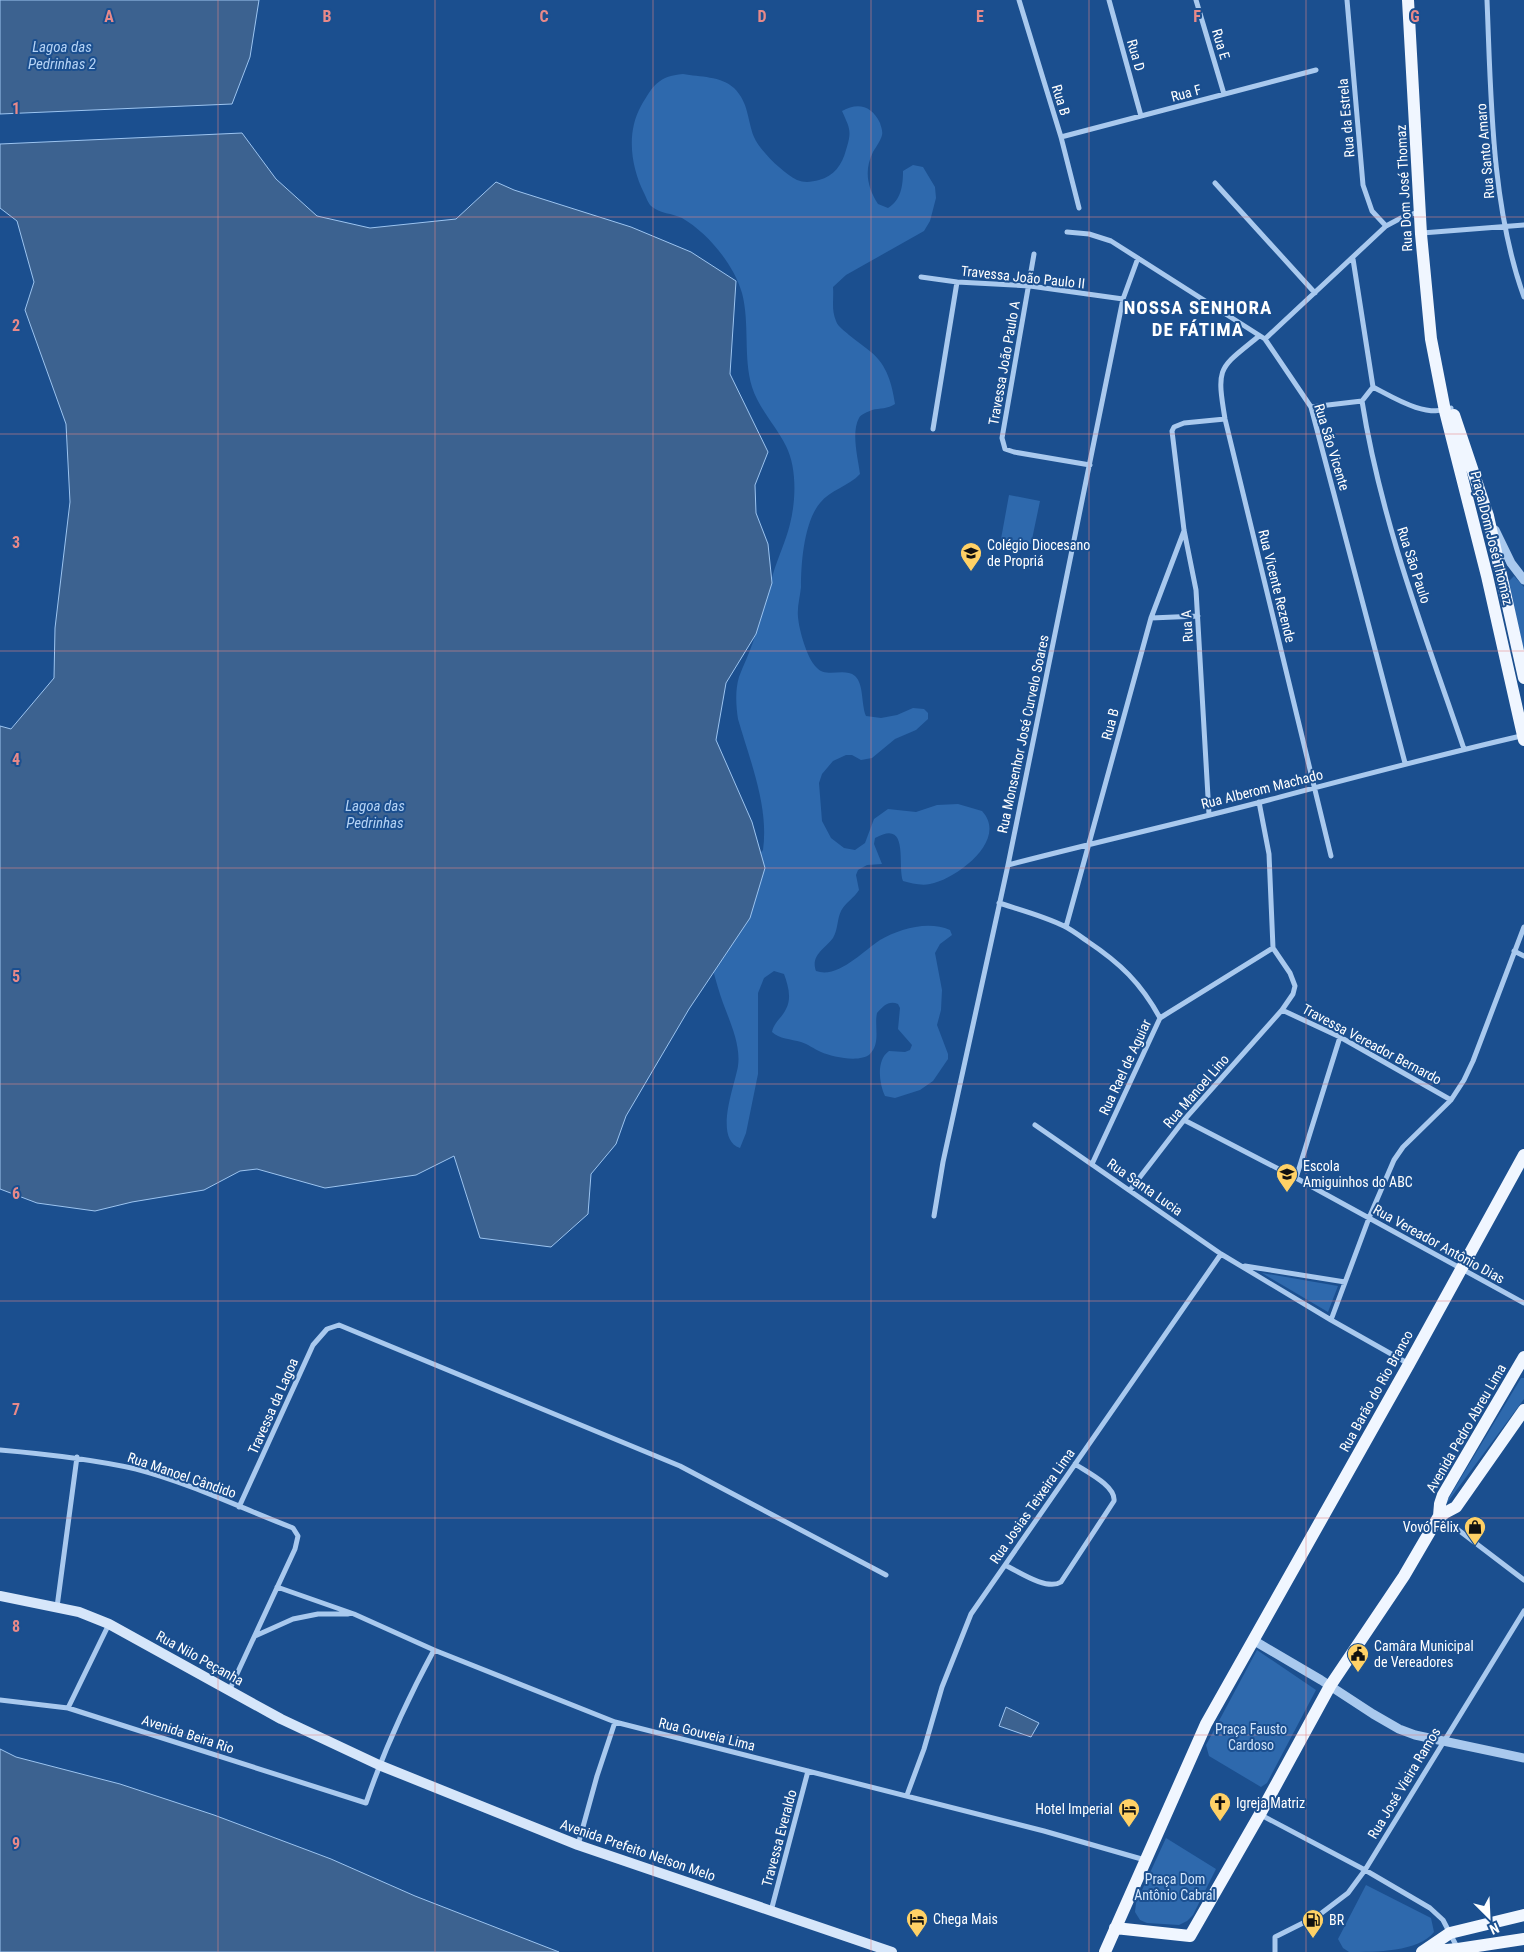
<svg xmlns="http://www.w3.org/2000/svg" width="1524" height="1952" viewBox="0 0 1524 1952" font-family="'Roboto Condensed',sans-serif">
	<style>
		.green { fill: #2e69ad }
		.water { fill: #3c6290; stroke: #9cc4f0 }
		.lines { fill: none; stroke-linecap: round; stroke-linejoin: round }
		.minor { stroke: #a9c9ee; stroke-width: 5 }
		.tertiary { stroke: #a9c9ee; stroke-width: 9 }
		.secondary { stroke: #d6e6fa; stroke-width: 10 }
		.primary { stroke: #f0f6ff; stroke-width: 12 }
		.grid { fill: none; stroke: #e88989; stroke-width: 1; stroke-opacity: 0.55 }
		.labels { text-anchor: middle; stroke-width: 4; stroke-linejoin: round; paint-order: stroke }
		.street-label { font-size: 14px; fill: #fff; stroke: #1b4f8f }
		.poi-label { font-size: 14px; fill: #fff; stroke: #1b4f8f; text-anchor: start }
		.park-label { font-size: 14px; fill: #cfe3fa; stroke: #1b4f8f }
		.water-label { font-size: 15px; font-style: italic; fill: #b5d3f5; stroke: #1b4f8f }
		.district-label { font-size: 19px; font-weight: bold; letter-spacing: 1px; fill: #fff; stroke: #1b4f8f }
		.grid-label { font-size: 16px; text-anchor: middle; font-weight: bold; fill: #e88989; stroke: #1b4f8f; stroke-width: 4; stroke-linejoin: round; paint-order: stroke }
	</style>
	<rect width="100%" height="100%" fill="#1b4f8f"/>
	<path class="green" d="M683,74C700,77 721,76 734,88C749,103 747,119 754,137C760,151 783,173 797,180C804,183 812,182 819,180C834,176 842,165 846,150C852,131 850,129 842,111C858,102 872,106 880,123C881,127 883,131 882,135C881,140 876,147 873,152C864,170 867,187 878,204L888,208C901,200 903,186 903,171L913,165L923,167L935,187L936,198L930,221L924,231L846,275L833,287C834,299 831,309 836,321C838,327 845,331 849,335C856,341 864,346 871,352C887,365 892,384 895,404C888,409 880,408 872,410C868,412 861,414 859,418C851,433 858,458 860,474C849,486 830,490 820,503C804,522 801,563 801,587C800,597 797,607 798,617C799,630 807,658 816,667C826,679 844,667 855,676C864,684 861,704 866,716L881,718L897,715L913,708L924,709L928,713V719L916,730L895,739L872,758L861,760L852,755H846L833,761L822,774L819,783L822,821L831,838L844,848L855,850L865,843L874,819L888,809L916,812L937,805L958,804L982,811C1009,840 956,879 930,884C921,886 911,883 903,881C897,865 910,818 875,838L874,844L882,864L867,865L858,870L856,875L859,890C854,898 846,902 841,911C837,919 838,930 833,938C826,948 810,955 816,971C838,979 863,951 880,940C899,929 928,920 950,930L952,935L940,944L935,953L942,990L941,1010L937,1025L948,1054V1059L933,1081L920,1090L895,1098L885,1096C879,1083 876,1060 889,1051L905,1052L910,1050L912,1045L898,1029L900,1008L898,1004C889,1000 883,1006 877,1013C874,1026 881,1043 870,1054C860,1063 832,1057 821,1052C814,1049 808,1044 801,1042C791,1039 779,1039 772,1032C774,1022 782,1018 786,1009C792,998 788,985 784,974L774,971L764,978L758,993V1074L746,1133L740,1148C713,1139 735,1085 738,1066C741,1045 730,1022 723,1003C719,992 716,981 713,970L756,858L763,850C769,806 750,761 738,719C736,706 735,690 739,677C743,666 749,654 753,642C761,620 767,597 773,574C778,557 786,541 790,524C796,500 797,468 786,446C776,426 759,409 752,387C743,357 750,324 742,293C734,265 708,233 682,218C672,213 660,214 651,206C648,203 646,197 644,193C631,167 626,133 641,106C653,86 658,76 683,74Z
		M1009,495L1040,501L1031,544L1001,539Z
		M1514,576L1524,587V652L1508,582Z
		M1262,1273L1338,1286L1328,1312Z
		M1521,1378H1524V1399L1441,1511Z
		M1257,1650L1316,1690L1267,1783L1261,1787L1209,1756L1206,1745Z
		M1166,1838L1216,1869L1193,1915L1187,1921L1179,1925L1147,1923L1140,1920L1135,1912L1136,1903Z
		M1366,1885L1431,1918L1434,1932C1419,1952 1375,1952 1349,1952L1343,1948L1338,1939Z"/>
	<path class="water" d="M0,0H259L250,57L232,104L0,114Z
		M242,133L276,179L317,216L370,228L456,219L496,182L514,190L631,227L691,252L736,281L730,374L768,452L755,485L756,513L768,544L772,583L756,634L726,683L716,740L752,822L765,868L750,918L689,1009L626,1116L616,1144L591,1174L588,1214L551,1247L480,1238L454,1156L416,1175L325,1188L257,1169L240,1171L204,1190L132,1202L95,1211L37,1203L0,1189V726L11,729L54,678L55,628L70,502L66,424L25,310L34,282L17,221L0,208V144Z
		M1006,1707L1039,1723L1031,1737L999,1726Z
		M0,1749L16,1757L120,1784L214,1815L331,1859L415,1896L559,1952H0Z"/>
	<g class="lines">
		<path class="minor" d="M1019,0L1061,137L1079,208
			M1109,0L1141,116
			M1196,0L1224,94
			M1347,0L1363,185L1372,211L1386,226
			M1487,0C1491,96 1491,206 1524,297
			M1061,137L1316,70
			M1215,183L1315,293
			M1067,232L1089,234L1111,241L1265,339L1311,407L1405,763
			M1422,233L1524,225
			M1034,254L1002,438L1005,449L1014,452L1090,465
			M1353,259L1373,387
			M921,277L957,282L1030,286L1123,299
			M1259,336C1219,369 1216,365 1225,419L1331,856
			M1265,339L1386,226L1401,218L1418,212
			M1373,387L1362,401C1381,521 1425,635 1464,749
			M1373,387C1396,399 1426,418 1451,408
			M1311,407L1362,401
			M933,429L957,282
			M1151,618L1198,616
			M1209,814L1196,590L1184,530L1172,431L1174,427L1184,423L1225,419
			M1008,865C1092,843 1177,824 1261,802C1348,779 1434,756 1521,736
			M999,903C1021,910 1044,916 1064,926C1072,930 1080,936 1087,941C1120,963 1141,983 1160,1018
			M1066,927L1151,618L1184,531
			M1514,951L1524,956
			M1282,1010L1340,1037L1451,1100
			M1184,1120L1296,1178L1524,1303
			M1035,1125L1221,1254L1331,1320L1409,1364
			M1092,1164L1160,1018L1273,948
			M1296,1178L1340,1037
			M1130,1190L1184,1120L1282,1010L1293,994L1295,986L1290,973L1273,948L1269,854L1259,802
			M934,1216L943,1162L1008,865L1123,299L1138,258
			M1245,1266L1345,1282
			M1331,1320L1369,1218L1394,1160L1403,1147L1451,1100L1464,1080L1473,1061L1524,927
			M0,1450C46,1454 91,1459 136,1469C190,1483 241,1508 293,1528L298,1536L295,1549L229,1691
			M239,1507L313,1345L327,1329L339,1325L680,1466L886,1575
			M1440,1516L1524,1580
			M1005,1565C1019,1572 1047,1591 1061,1582L1114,1501C1116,1486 1087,1472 1075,1464
			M277,1587L354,1614L434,1650L615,1722L1044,1831L1145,1860
			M57,1607L77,1457
			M255,1636L293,1619L318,1614H348
			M0,1700L68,1708L366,1803C384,1750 407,1700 434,1650
			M68,1708L109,1624
			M907,1795L924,1749L942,1687L971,1614L1221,1254
			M1261,1815L1365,1870L1430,1908L1443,1920L1458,1949
			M578,1845L597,1776L615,1722
			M771,1911L808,1771
			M1275,1952V1937L1319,1915L1348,1893L1365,1870L1524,1611"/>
		<path class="tertiary" d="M1495,530L1511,563L1524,580
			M1253,1640L1321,1680L1373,1714L1399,1729L1415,1735L1524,1758"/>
		<path class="secondary" d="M0,1596L79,1612L109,1624L281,1719L379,1765L578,1845L892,1952"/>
		<path class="primary" d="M1408,0L1421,234L1431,339L1445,411L1487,576L1524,740
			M1454,415L1488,516L1524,678
			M1439,1516L1456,1507L1524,1410
			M1115,1928L1190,1936L1260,1814L1330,1686L1404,1576L1439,1516L1440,1504L1443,1495L1524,1357
			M1105,1952L1206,1724L1409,1364L1524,1155
			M1422,1952L1450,1933L1524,1915
			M1423,1952L1458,1949L1524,1939"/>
	</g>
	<path class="grid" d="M218,0V1952M435,0V1952M653,0V1952M871,0V1952M1089,0V1952M1306,0V1952M0,217H1524M0,434H1524M0,651H1524M0,868H1524M0,1084H1524M0,1301H1524M0,1518H1524M0,1735H1524"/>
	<defs>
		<g id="school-pin" transform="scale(1.125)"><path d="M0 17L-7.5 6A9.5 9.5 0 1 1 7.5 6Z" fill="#ffd166" stroke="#1b4f8f"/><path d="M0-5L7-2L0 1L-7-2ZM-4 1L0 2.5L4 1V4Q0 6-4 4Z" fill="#111"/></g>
		<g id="shop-pin" transform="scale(1.125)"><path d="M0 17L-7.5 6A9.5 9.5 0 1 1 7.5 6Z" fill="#ffd166" stroke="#1b4f8f"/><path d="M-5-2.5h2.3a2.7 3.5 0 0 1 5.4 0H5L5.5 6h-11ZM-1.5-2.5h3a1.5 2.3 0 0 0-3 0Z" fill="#111"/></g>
		<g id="civic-pin" transform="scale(1.125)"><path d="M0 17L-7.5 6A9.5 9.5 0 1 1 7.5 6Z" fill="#ffd166" stroke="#1b4f8f"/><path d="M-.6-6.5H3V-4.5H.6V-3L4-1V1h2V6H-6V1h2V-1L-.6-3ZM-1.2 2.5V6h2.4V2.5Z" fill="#111"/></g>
		<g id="church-pin" transform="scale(1.125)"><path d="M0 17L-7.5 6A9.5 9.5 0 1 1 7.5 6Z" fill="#ffd166" stroke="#1b4f8f"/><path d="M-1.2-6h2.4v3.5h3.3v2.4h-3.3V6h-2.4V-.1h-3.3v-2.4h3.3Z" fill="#111"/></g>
		<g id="hotel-pin" transform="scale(1.125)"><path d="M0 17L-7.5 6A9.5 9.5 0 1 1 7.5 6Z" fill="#ffd166" stroke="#1b4f8f"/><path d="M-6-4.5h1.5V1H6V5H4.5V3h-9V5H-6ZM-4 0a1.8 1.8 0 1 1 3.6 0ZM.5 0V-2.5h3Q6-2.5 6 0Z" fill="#111"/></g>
		<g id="fuel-pin" transform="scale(1.125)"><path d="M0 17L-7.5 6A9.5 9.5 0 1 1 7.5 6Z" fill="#ffd166" stroke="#1b4f8f"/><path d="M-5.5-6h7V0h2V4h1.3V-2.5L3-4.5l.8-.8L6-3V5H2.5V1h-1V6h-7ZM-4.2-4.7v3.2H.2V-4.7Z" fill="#111"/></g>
	</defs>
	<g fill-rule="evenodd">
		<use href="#school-pin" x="971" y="553"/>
		<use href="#school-pin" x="1287" y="1174"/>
		<use href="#shop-pin" x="1475" y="1527"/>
		<use href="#civic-pin" x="1358" y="1654"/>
		<use href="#church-pin" x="1220" y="1803"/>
		<use href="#hotel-pin" x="1129" y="1809"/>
		<use href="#hotel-pin" x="917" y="1919"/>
		<use href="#fuel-pin" x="1313" y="1920"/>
	</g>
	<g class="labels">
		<g class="street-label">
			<text transform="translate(1221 44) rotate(73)" y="5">Rua E</text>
			<text transform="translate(1136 55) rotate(74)" y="5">Rua D</text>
			<text transform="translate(1186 93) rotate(-15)" y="5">Rua F</text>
			<text transform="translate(1061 100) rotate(73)" y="5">Rua B</text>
			<text transform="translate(1346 118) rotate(-95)" y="5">Rua da Estrela</text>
			<text transform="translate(1485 151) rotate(-95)" y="5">Rua Santo Amaro</text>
			<text transform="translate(1404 188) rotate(-93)" y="5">Rua Dom José Thomaz</text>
			<text transform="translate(1023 277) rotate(6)" y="5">Travessa João Paulo II</text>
			<text transform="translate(1004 363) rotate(-80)" y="5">Travessa João Paulo A</text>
			<text transform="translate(1332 447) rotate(73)" y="5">Rua São Vicente</text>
			<text transform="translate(1492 538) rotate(76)" y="5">Praça Dom José Thomaz</text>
			<text transform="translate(1414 565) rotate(72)" y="5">Rua São Paulo</text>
			<text transform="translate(1277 586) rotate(76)" y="5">Rua Vicente Rezende</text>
			<text transform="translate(1187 626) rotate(-94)" y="5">Rua A</text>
			<text transform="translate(1110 724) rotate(-75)" y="5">Rua B</text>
			<text transform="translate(1023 734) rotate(-78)" y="5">Rua Monsenhor José Curvelo Soares</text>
			<text transform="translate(1262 789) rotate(-14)" y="5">Rua Alberom Machado</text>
			<text transform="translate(1372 1044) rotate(28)" y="5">Travessa Vereador Bernardo</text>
			<text transform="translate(1125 1067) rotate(-65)" y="5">Rua Rael de Aguiar</text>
			<text transform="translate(1196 1091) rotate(-49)" y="5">Rua Manoel Lino</text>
			<text transform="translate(1145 1187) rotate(35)" y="5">Rua Santa Lucia</text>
			<text transform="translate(1439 1244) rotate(29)" y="5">Rua Vereador Antônio Dias</text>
			<text transform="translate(1376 1391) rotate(-61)" y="5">Rua Barão do Rio Branco</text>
			<text transform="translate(273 1406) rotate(-66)" y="5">Travessa da Lagoa</text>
			<text transform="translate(1466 1428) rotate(-60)" y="5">Avenida Pedro Abreu Lima</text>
			<text transform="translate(182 1475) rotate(19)" y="5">Rua Manoel Cândido</text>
			<text transform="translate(1032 1506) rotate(-55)" y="5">Rua Josias Teixeira Lima</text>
			<text transform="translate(200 1658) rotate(29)" y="5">Rua Nilo Peçanha</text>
			<text transform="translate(188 1734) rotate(18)" y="5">Avenida Beira Rio</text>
			<text transform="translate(707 1734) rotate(14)" y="5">Rua Gouveia Lima</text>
			<text transform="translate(1404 1783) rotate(-59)" y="5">Rua José Vieira Ramos</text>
			<text transform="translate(779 1838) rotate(-75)" y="5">Travessa Everaldo</text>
			<text transform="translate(638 1850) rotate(19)" y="5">Avenida Prefeito Nelson Melo</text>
		</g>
		<g class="poi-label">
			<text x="987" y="550">Colégio Diocesano<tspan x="987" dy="16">de Propriá</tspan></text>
			<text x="1303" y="1171">Escola<tspan x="1303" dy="16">Amiguinhos do ABC</tspan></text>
			<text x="1459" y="1532" text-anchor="end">Vovó Fêlix</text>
			<text x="1374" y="1651">Camâra Municipal<tspan x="1374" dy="16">de Vereadores</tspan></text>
			<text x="1236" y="1808">Igreja Matriz</text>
			<text x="1113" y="1814" text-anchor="end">Hotel Imperial</text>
			<text x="933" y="1924">Chega Mais</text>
			<text x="1329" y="1925">BR</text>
		</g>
		<g class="park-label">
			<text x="1251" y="1734">Praça Fausto<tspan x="1251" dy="16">Cardoso</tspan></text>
			<text x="1175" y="1884">Praça Dom<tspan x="1175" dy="16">Antônio Cabral</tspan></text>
		</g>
		<g class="water-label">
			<text x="62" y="52">Lagoa das<tspan x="62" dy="17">Pedrinhas 2</tspan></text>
			<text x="375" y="811">Lagoa das<tspan x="375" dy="17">Pedrinhas</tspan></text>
		</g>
		<g class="district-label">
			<text x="1198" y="314">NOSSA SENHORA<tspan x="1198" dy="22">DE FÁTIMA</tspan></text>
		</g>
	</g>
	<g class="grid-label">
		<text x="109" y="22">A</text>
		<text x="327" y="22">B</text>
		<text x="544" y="22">C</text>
		<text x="762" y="22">D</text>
		<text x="980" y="22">E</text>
		<text x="1197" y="22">F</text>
		<text x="1415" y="22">G</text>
		<text x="16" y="114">1</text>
		<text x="16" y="331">2</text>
		<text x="16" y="548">3</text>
		<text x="16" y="765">4</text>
		<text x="16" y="982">5</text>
		<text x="16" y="1199">6</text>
		<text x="16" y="1415">7</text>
		<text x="16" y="1632">8</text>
		<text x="16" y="1849">9</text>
	</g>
	<g transform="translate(1489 1917) rotate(156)" stroke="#1b4f8f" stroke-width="4" paint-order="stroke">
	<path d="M0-4L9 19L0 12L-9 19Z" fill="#ffffff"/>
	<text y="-8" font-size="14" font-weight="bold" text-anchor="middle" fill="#ffffff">N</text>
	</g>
</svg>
